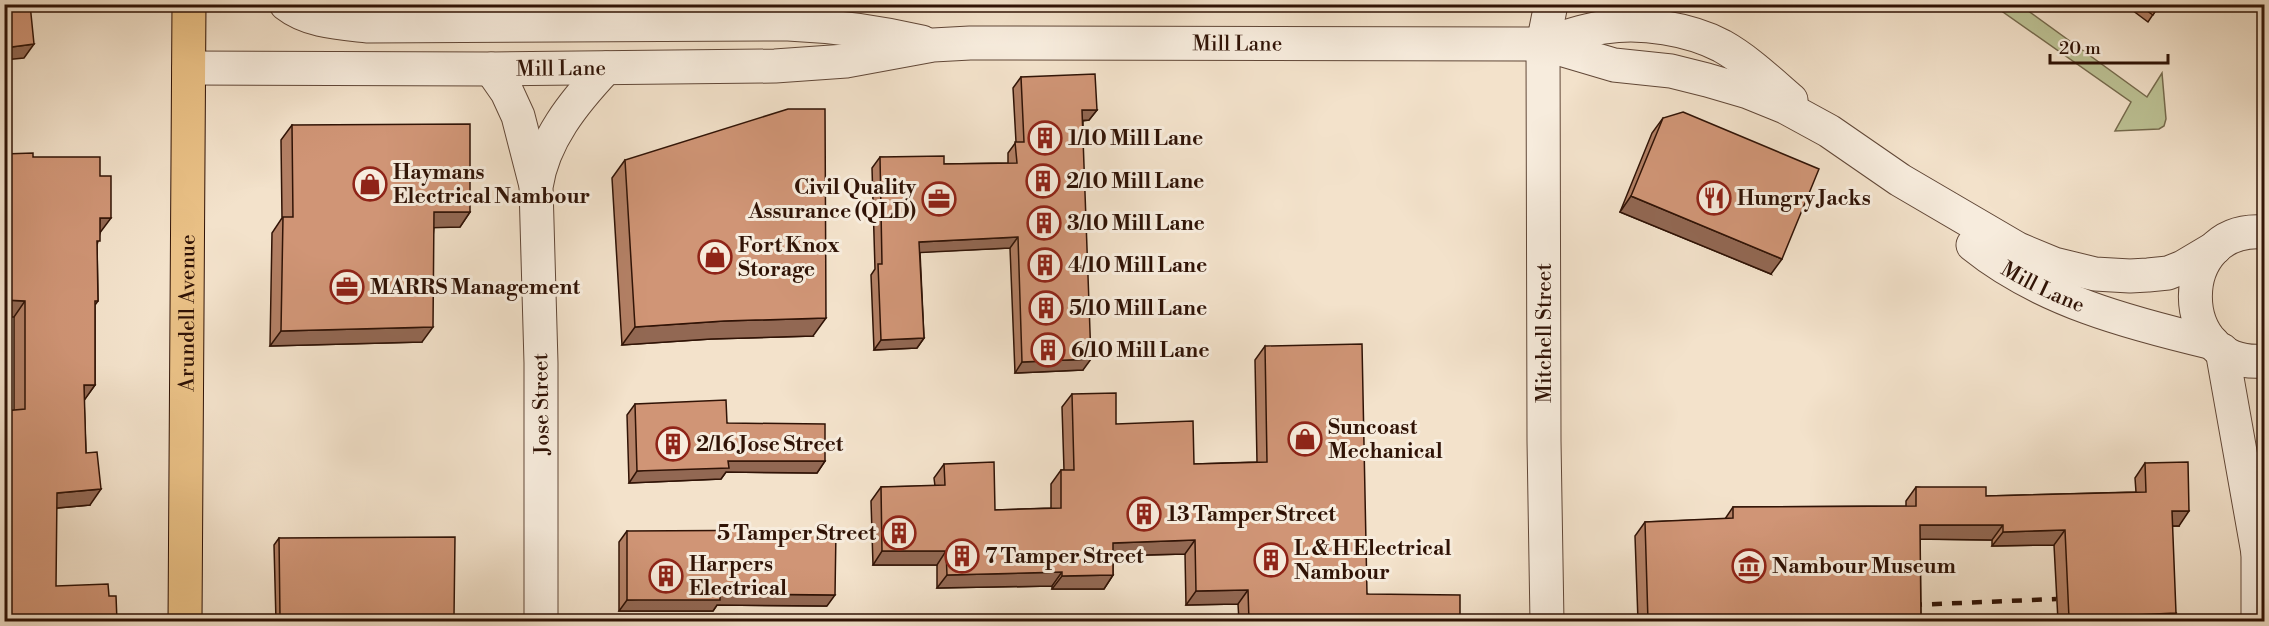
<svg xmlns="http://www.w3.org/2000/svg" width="2269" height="626" viewBox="0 0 2269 626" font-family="'Libre Bodoni',serif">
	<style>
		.green { fill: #bdc396; stroke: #766b4e; stroke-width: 1.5 }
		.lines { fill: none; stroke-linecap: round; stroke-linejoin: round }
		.minor-casing { stroke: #614737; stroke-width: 35 }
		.major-casing { stroke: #301306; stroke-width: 35 }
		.minor { stroke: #f7ecdd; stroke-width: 33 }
		.major { stroke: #eac186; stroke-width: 33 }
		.rail { stroke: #301306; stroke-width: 4.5; stroke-dasharray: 10 10; stroke-linecap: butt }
		.wall { fill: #b38065; stroke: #301306; stroke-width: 1.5 }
		.shaded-wall { fill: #926853; stroke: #301306; stroke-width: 1.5 }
		.building { fill: #d09576; stroke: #301306; stroke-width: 1.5 }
		.labels { text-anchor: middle; stroke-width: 6; stroke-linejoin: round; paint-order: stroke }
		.street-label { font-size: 21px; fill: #301306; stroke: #f7ecdd }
		.poi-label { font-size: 21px; font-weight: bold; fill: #301306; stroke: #f7ecdd; text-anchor: start }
	</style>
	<rect width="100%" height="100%" fill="#f3e2cb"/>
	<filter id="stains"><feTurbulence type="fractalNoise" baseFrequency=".00333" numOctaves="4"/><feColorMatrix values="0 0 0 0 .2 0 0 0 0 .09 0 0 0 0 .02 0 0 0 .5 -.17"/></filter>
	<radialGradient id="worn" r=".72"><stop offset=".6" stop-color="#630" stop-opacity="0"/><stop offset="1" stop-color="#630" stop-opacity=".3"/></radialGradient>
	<path class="green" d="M1993,5H2020L2147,97L2162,73L2166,119L2164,126L2159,129L2115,131L2131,102Z"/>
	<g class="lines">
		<g class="minor-casing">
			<g id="minor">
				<path d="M286,4C309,22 340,23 368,26L788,24C833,26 878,32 922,42"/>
				<path d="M1543,44C1564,37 1584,30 1605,27C1641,21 1690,29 1722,46C1747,60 1769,81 1791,100"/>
				<path id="s1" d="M189,68L491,69L775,66L846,61L933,45L970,43L1543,44L1614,65L1671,71L1707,80L1748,92L1785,107L1829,131L1900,180L2018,249L2054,264L2095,274L2130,276L2148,275L2168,273L2183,267L2215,248"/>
				<path d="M491,69L507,92L518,116L535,182"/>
				<path d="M2264,232C2172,225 2173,369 2264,361"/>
				<path id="s2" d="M1973,245C2041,300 2129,323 2213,343"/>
				<path d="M2222,350L2258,553"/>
				<path d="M541,622V363L536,187C543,140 574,102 606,68"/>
				<path d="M1547,622L1544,441L1543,44L1551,4"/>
				<path d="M2258,622V553L2261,530"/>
			</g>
		</g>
		<g class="major-casing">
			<g id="major">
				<path id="s3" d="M185,622L189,4"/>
			</g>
		</g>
		<use href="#minor" class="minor"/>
		<use href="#major" class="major"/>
		<path class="rail" d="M1912,605L2056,599"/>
	</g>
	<path class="wall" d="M2124,4H2160L2148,22Z
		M1021,77L1097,110L1089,120L1083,121V370L1015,373L1010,248L920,252L924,338L917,348L874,350L871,275L875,269L872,168L880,157L944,164L1008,163V153L1016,142L1013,88Z
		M1663,118L1771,274L1620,212L1652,133Z
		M292,125L470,212L460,227H434L422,342L270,346L272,233L282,218L281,140Z
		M33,157L100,233L97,245L98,301L95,305V385L84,400L86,453L90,505L57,508L4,621L14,410V317Z
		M625,160L813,336L711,339L622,345L612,178Z
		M1265,346L1367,594L1460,621H1239L1238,604L1186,605L1185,554L1113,556V575L1104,589H1052V586L937,588V565H873L871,501L881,487L935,486L934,478L944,464L995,510L1051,508V484L1061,470H1064L1062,407L1072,394L1116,424L1194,464L1257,462L1255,360Z
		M635,404L727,423L825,461L817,473L726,472L721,479L629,483L627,415Z
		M2145,463L2179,526H2172L2171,621H2058L2054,545L1992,546V540L1920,539L1921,621H1638L1635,536L1645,522L1725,519L1733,507L1906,506V501L1916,487L1986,496L2136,492L2135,478Z
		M627,531L827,606L717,605L713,611H619V542Z
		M279,538L451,621H276L274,545Z"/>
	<path class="shaded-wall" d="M34,44L24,58L4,60V48Z
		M1082,110H1097L1089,120L1075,121Z
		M1631,196L1782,259L1771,274L1620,212Z
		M434,212H470L460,227L423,228Z
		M100,218H111L99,234Z
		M1018,237L1010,248L912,253L919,242Z
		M4,300L25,301L14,317H4Z
		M826,318L813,336L711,339L622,345L635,327L724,321Z
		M433,327L422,342L270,346L281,331Z
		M924,338L917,348L874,350L881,340Z
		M1091,359L1083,370L1015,373L1022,362Z
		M84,385H95L83,402Z
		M728,461H825L817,473L726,472L721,479L629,483L637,471Z
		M101,489L90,505L46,509L57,493Z
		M2172,511H2189L2179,526H2162Z
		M1920,525H2003L1992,540L1910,539Z
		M2065,530L2054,545L1992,546L2003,532Z
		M1195,540L1185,554L1103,556L1113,543Z
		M882,551H946L937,565H873Z
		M1062,572L1052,586L937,588L947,575Z
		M1113,575L1104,589H1052L1062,576Z
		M1248,590L1238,604L1186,605L1196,591Z
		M720,594L835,595L827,606L717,605L713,611H619L627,600Z
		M2176,613L2171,621H2066L2069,618Z
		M280,617H454L451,621H278Z"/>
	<path class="building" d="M4,4H30L34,44L4,48Z
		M2137,4H2160L2153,15Z
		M1095,74L1097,110H1082L1091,359L1022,362L1018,237L919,242L924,338L881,340L878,264H882L880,157L944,156V164L1017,163L1015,142H1024L1021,77Z
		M788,109H825L826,318L724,321L635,327L625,160Z
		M1683,112L1819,169L1782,259L1631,196L1663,118Z
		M470,124V212H434L433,327L281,331L283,217H293L292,125Z
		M33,153V157H100V176H111V218H100V241H97L98,301H95V385H84L86,453L97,452L101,489L57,493L56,586L108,584L109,596H116L117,621H4V411L25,409V301L4,300V154Z
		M1362,344L1367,594L1460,595V621H1249L1248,590L1196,591L1195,540L1113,543V575L1062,576V572L947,575L946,551H882L881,487L945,485L944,464L994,462L995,510L1061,508V470H1074L1072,394L1116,393V424L1193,421L1194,464L1267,462L1265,346Z
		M726,400L727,423L825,424V461H728L729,468L637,471L635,404Z
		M2188,462L2189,511H2172L2176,613L2069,618L2065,530L2003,532V525H1920L1921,621H1648L1645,522L1733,518V507L1916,506V487H1986V496L2146,492L2145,463Z
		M836,530L835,595L720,594V600H627V531Z
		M455,537L454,617H280L279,538Z"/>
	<defs>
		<g id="building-ring" transform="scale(1.725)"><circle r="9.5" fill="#f7ecdd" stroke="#8f2418" stroke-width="1.5"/><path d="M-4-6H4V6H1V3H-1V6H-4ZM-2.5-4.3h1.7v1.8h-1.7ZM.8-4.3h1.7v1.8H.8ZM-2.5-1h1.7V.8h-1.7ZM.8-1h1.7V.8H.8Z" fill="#8f2418"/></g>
		<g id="shop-ring" transform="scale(1.725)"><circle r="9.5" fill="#f7ecdd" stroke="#8f2418" stroke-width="1.5"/><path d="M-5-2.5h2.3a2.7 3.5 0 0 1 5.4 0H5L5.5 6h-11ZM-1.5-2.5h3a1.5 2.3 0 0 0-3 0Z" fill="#8f2418"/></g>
		<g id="restaurant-ring" transform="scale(1.725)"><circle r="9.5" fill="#f7ecdd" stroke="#8f2418" stroke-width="1.5"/><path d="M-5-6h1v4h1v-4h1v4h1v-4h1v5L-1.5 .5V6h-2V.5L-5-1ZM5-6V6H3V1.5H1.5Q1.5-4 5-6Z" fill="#8f2418"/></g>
		<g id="office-ring" transform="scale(1.725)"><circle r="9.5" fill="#f7ecdd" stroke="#8f2418" stroke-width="1.5"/><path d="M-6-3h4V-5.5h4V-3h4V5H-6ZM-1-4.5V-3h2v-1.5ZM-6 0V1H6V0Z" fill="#8f2418"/></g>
		<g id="museum-ring" transform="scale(1.725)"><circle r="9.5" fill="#f7ecdd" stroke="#8f2418" stroke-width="1.5"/><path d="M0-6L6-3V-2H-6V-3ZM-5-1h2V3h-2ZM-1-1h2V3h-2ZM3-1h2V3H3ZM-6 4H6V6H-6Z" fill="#8f2418"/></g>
	</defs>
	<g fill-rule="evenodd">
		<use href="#building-ring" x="1045" y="138"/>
		<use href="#building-ring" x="1043" y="181"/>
		<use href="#shop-ring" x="370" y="184"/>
		<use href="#restaurant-ring" x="1714" y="198"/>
		<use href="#office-ring" x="939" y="199"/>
		<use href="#building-ring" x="1044" y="223"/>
		<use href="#shop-ring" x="715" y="257"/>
		<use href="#building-ring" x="1045" y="265"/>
		<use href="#office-ring" x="347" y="287"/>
		<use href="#building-ring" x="1046" y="308"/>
		<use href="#building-ring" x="1048" y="350"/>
		<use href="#shop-ring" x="1305" y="439"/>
		<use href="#building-ring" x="673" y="444"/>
		<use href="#building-ring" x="1144" y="514"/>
		<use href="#building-ring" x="899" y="533"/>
		<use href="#building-ring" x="962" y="556"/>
		<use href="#building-ring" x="1271" y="560"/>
		<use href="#museum-ring" x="1749" y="566"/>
		<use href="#building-ring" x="666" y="576"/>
	</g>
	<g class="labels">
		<g class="street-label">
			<text dy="7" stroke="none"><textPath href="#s1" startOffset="1050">Mill Lane</textPath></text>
			<text dy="7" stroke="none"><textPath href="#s1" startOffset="372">Mill Lane</textPath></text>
			<text dy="7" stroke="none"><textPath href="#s2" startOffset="82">Mill Lane</textPath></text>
			<text dy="7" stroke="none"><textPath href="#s3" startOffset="309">Arundell Avenue</textPath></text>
			<text transform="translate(1544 333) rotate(-90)" y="7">Mitchell Street</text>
			<text transform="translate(541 404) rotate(-91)" y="7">Jose Street</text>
		</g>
		<g class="poi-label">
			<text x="1068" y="145">1/10 Mill Lane</text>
			<text x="393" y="179">Haymans<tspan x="393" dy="24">Electrical Nambour</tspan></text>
			<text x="1066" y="188">2/10 Mill Lane</text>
			<text x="916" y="194" text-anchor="end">Civil Quality<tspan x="916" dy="24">Assurance (QLD)</tspan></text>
			<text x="1737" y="205">Hungry Jacks</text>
			<text x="1067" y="230">3/10 Mill Lane</text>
			<text x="738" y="252">Fort Knox<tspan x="738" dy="24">Storage</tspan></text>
			<text x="1068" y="272">4/10 Mill Lane</text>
			<text x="370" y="294">MARRS Management</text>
			<text x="1069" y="315">5/10 Mill Lane</text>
			<text x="1071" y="357">6/10 Mill Lane</text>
			<text x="1328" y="434">Suncoast<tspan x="1328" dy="24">Mechanical</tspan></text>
			<text x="696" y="451">2/16 Jose Street</text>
			<text x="1167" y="521">13 Tamper Street</text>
			<text x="876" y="540" text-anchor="end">5 Tamper Street</text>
			<text x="1294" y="555">L &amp; H Electrical<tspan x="1294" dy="24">Nambour</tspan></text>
			<text x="985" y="563">7 Tamper Street</text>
			<text x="689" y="571">Harpers<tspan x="689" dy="24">Electrical</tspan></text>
			<text x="1772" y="573">Nambour Museum</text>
		</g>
	</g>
	<rect width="2269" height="626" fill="none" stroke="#f3e2cb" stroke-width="24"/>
	<rect x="6" y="6" width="2257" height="614" fill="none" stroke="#301306" stroke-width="3"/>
	<rect x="12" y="12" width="2245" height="602" fill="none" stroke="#301306" stroke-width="1.5"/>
	<path d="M2050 54v9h118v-9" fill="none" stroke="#301306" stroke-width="3"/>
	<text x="2059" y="54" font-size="18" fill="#301306" stroke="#f7ecdd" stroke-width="4.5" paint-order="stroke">20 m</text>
	<rect width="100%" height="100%" filter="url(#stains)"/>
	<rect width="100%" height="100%" fill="url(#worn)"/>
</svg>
